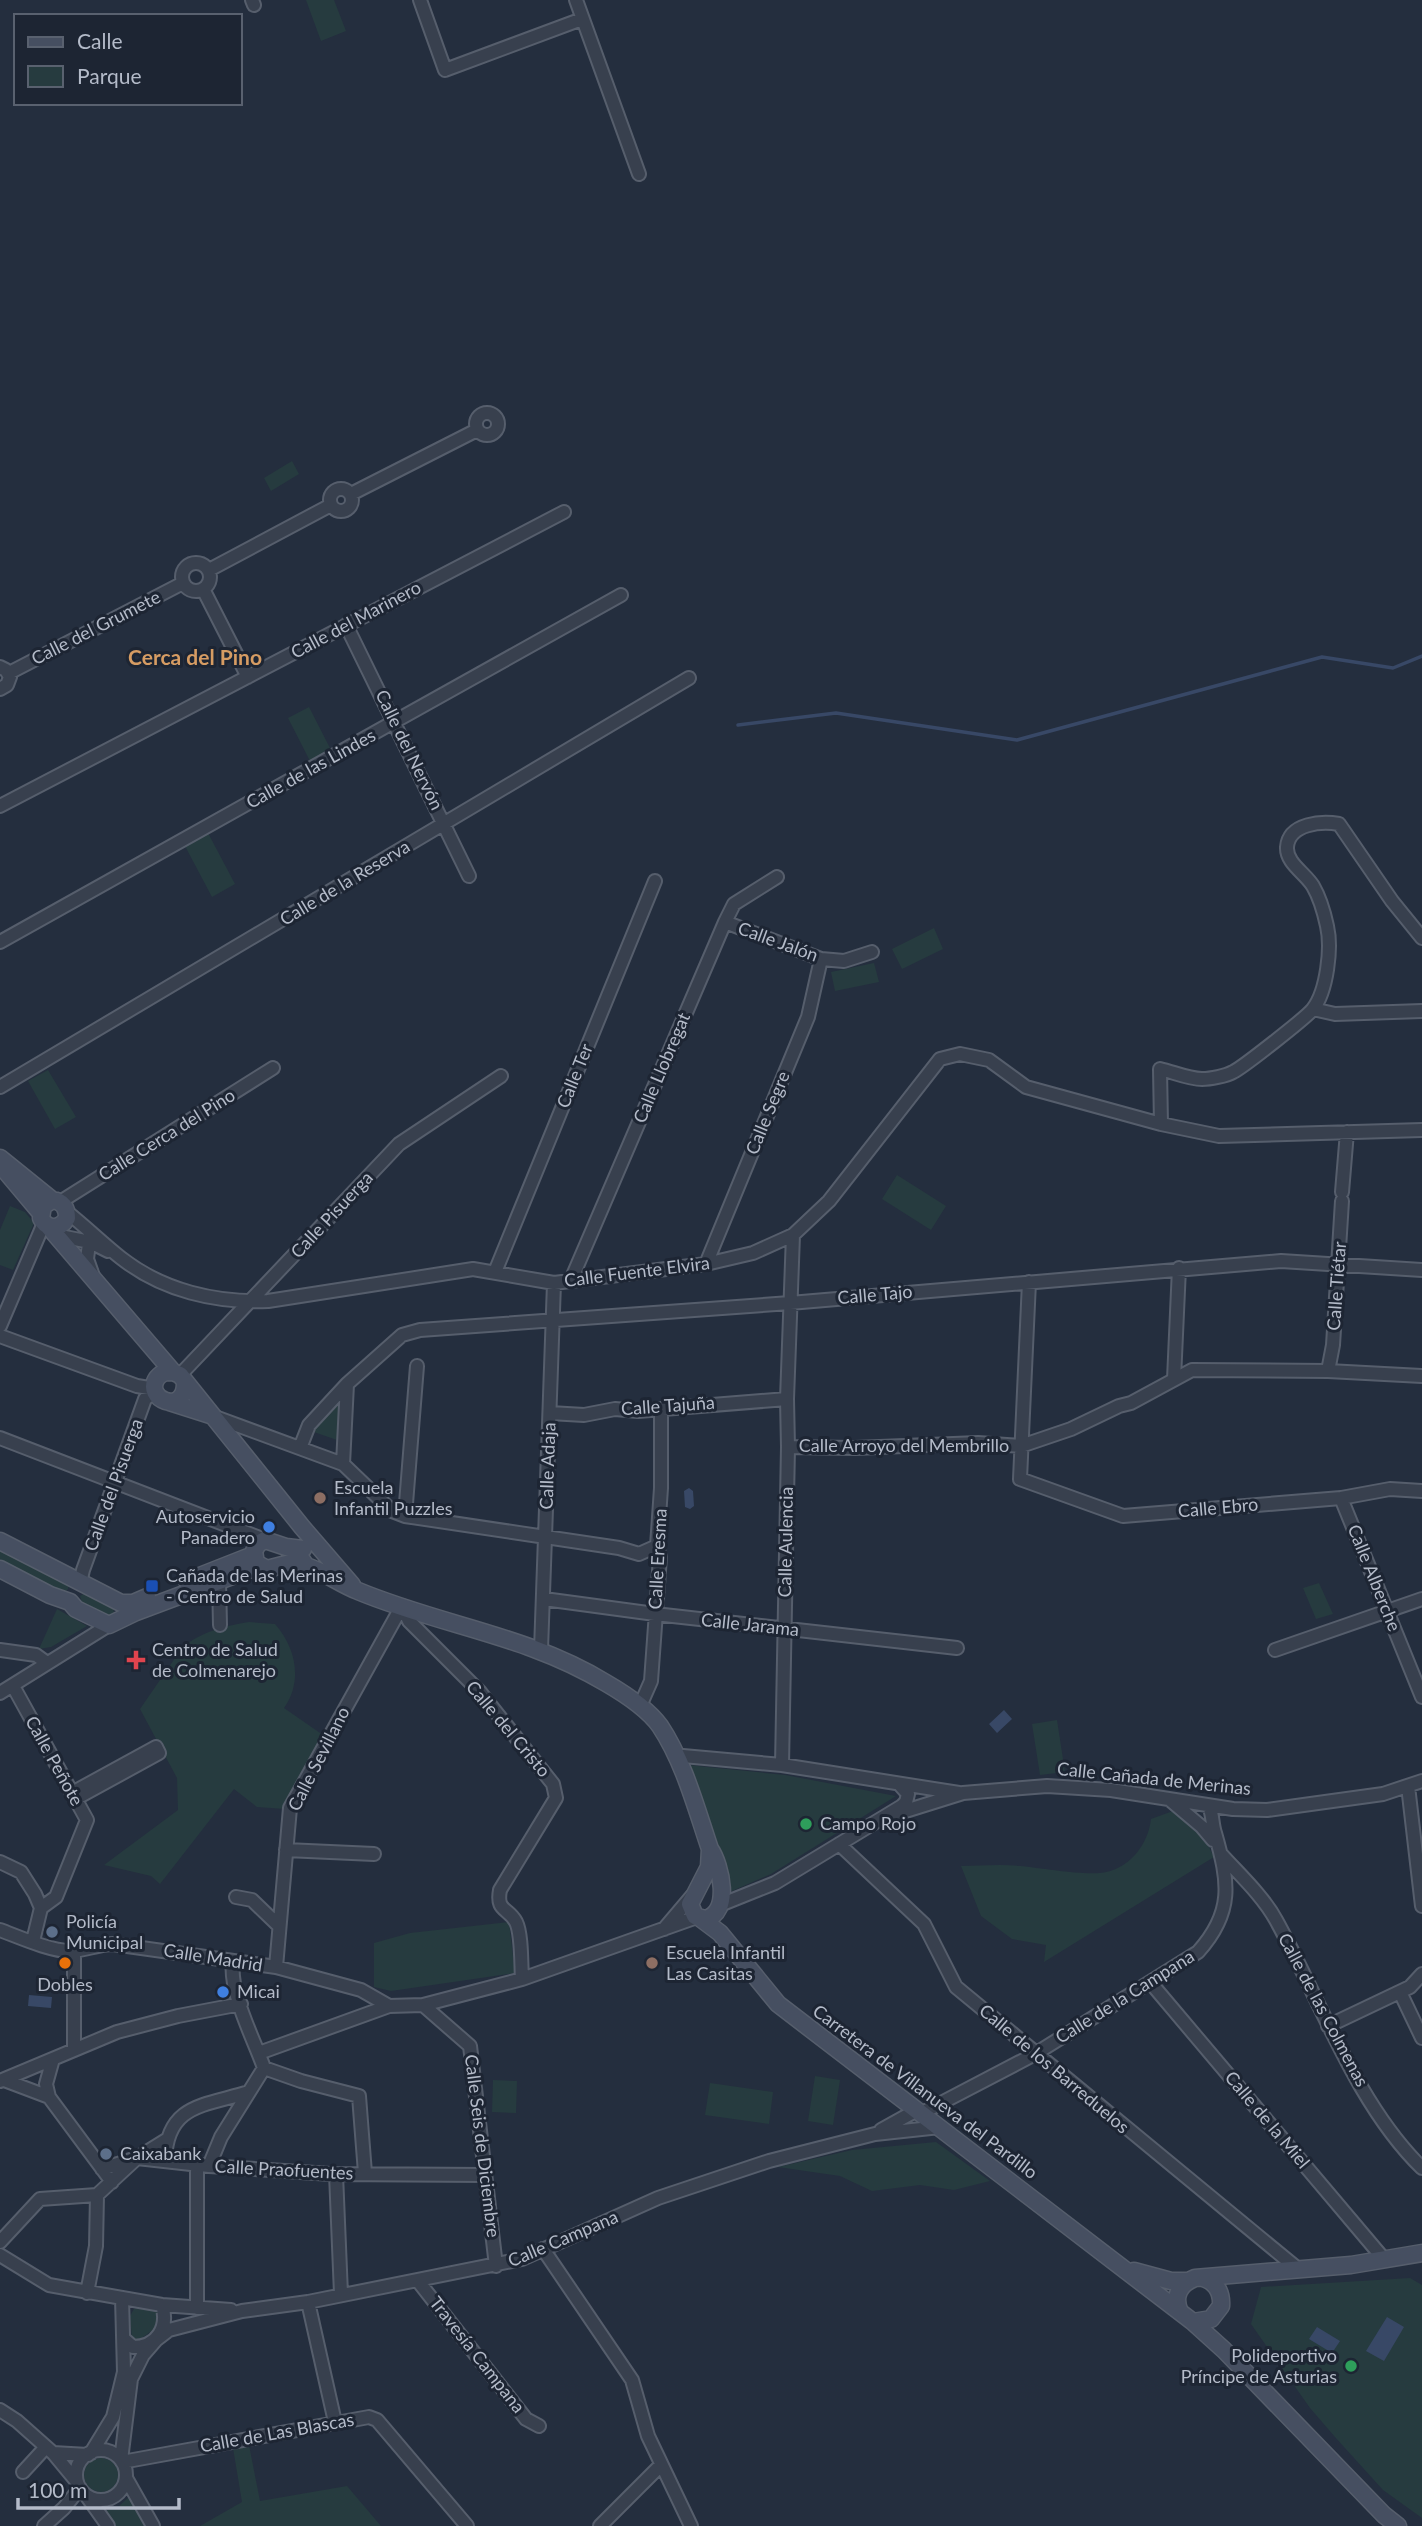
<svg xmlns="http://www.w3.org/2000/svg" width="1422" height="2526" viewBox="0 0 1422 2526" font-family="Lato,sans-serif">
	<style>
		.green { fill: #263b3f }
		.water { fill: #384866 }
		.lines { fill: none; stroke-linecap: round; stroke-linejoin: round }
		.stream { stroke: #384866; stroke-width: 3.5 }
		.street-casing { stroke: #565e6c; stroke-width: 16 }
		.secondary-casing { stroke: #565e6c; stroke-width: 19 }
		.street { stroke: #38404e; stroke-width: 12 }
		.secondary { stroke: #464f61; stroke-width: 16 }
		.education-dot { fill: #8d6e63; stroke: #1d2533; stroke-width: 2.5 }
		.shop-dot { fill: #3f7fe0; stroke: #1d2533; stroke-width: 2.5 }
		.transit-dot { fill: #1a4fb4; stroke: #1d2533; stroke-width: 2.5 }
		.health-dot { fill: #e0444e; stroke: #1d2533; stroke-width: 2.5 }
		.leisure-dot { fill: #2e9e5b; stroke: #1d2533; stroke-width: 2.5 }
		.service-dot { fill: #5c6f8a; stroke: #1d2533; stroke-width: 2.5 }
		.food-dot { fill: #e8710a; stroke: #1d2533; stroke-width: 2.5 }
		.labels { text-anchor: middle; stroke-width: 6; stroke-linejoin: round; paint-order: stroke }
		.street-label { font-size: 18px; fill: #b4bbc9; stroke: #1d2533 }
		.poi-label { font-size: 18px; fill: #b4bbc9; stroke: #1d2533; text-anchor: start }
		.quarter-label { font-size: 21px; font-weight: bold; fill: #d69c63; stroke: #1d2533 }
	</style>
	<rect width="100%" height="100%" fill="#242e3e"/>
	<path class="green" d="M306,0H334L346,31L321,41Z
		M292,461L299,474L271,491L264,478Z
		M309,707L331,750L310,761L288,718Z
		M208,833L235,884L212,897L185,846Z
		M934,928L943,949L902,969L892,949Z
		M874,963L879,982L835,991L831,972Z
		M48,1070L76,1117L55,1129L28,1081Z
		M897,1175L946,1206L931,1230L882,1199Z
		M10,1206L25,1212L34,1223L13,1270L0,1265V1230Z
		M339,1403L337,1440L311,1431Z
		M0,1546L69,1585L68,1589L63,1594L0,1563Z
		M1319,1583L1333,1614L1316,1619L1303,1588Z
		M85,1593L113,1607L114,1613L107,1617L83,1605L80,1596Z
		M57,1609L87,1626L51,1647L39,1649Z
		M249,1622L275,1624C296,1648 303,1681 284,1708L323,1735L285,1804V1809L257,1807L234,1789L160,1884L151,1876L104,1865L178,1810L177,1778L140,1709L182,1648C200,1632 225,1626 249,1622Z
		M1057,1720L1065,1772L1040,1775L1032,1724Z
		M688,1765L785,1775L896,1796L771,1874L732,1891L728,1889L717,1841Z
		M1173,1811L1202,1833L1214,1857L1044,1962L1046,1945L1012,1939L981,1916L961,1866C980,1866 1000,1864 1020,1866C1041,1868 1081,1875 1100,1873C1129,1870 1148,1845 1151,1819Z
		M509,1922L515,1973L391,1991L374,1987V1943L410,1933Z
		M815,2076L840,2080L833,2125L808,2121Z
		M493,2080L517,2081L516,2113L492,2112Z
		M710,2083L773,2092L769,2124L705,2115Z
		M936,2142L990,2181L954,2190L920,2185L872,2191L840,2176L778,2167L852,2150Z
		M1410,2278L1422,2285V2518L1383,2490L1335,2437L1310,2408L1251,2324L1261,2287Z
		M141,2307L159,2311L161,2319L154,2329L138,2341L132,2340L130,2316L134,2309Z
		M249,2445L260,2501L347,2486L381,2526H200L242,2502L233,2448Z
		M84 2475a17 17 0 1 1 34 0a17 17 0 1 1-34 0Z
		M130,2496L147,2526H116L105,2511L118,2507Z"/>
	<path class="water" d="M689,1488L693,1491L694,1506L690,1509L685,1507L684,1491Z
		M1004,1710L1012,1719L997,1733L989,1724Z
		M29,1995L52,1997L51,2008L28,2006Z
		M1387,2317L1404,2327L1384,2361L1366,2351Z
		M1317,2327L1340,2341L1332,2353L1309,2339Z"/>
	<g class="lines">
		<path class="stream" d="M738,725L836,713L1017,740L1322,657L1393,668L1422,656"/>
		<g class="street-casing">
			<path id="street" d="M252,0L254,5
				M420,0L445,70L582,19
				M576,0L639,174
				M476 424a11 11 0 1 1 22 0a11 11 0 1 1-22 0Z
				M330 500a11 11 0 1 1 22 0a11 11 0 1 1-22 0Z
				M351,494L477,430
				M182 577a14 14 0 1 1 28 0a14 14 0 1 1-28 0Z
				M209,570L331,505
				M203,589L248,677
				M346,625L469,876
				M0,667L6,670L10,677L7,685L0,689
				M9,673L183,583
				M0,806L564,512
				M725,922L821,959L844,961L872,952
				M0,942L621,595
				M1313,1009L1335,1014L1422,1011
				M0,1087L689,678
				M1161,1124L1160,1069C1173,1072 1189,1079 1202,1079C1210,1079 1226,1076 1233,1072C1242,1068 1308,1016 1313,1009C1327,991 1332,948 1327,926C1324,912 1320,898 1313,886C1305,873 1286,863 1287,847C1289,823 1322,821 1339,824L1392,901L1422,938
				M1342,1192L1347,1132
				M60,1202L273,1068
				M67,1212C86,1227 102,1243 121,1258C163,1291 216,1303 268,1301L473,1269L554,1283L706,1264L753,1253L793,1235L829,1201L940,1059L960,1054L989,1060L1026,1087L1161,1124L1219,1136L1422,1130
				M55,1235L90,1242L108,1251
				M90,1236L87,1259L93,1276
				M706,1264L808,1017L821,959
				M495,1272L655,881
				M571,1280L725,922L734,904L777,877
				M1029,1282L1020,1479L1123,1516L1341,1498L1390,1489L1422,1491
				M0,1326L44,1223
				M0,1336L137,1386L155,1389
				M1328,1371L1333,1345L1342,1201
				M180,1375L399,1144L501,1076
				M1174,1379L1179,1268
				M550,1413L584,1415L615,1409L638,1411L787,1399
				M215,1417L343,1464L392,1511L405,1516L619,1548L639,1554L657,1546
				M0,1438L265,1540
				M788,1447L855,1448L978,1443L1021,1446L1071,1429L1119,1406L1131,1403L1192,1370L1328,1371L1422,1376
				M300,1448L309,1425L347,1384L402,1335L420,1330L790,1303L1281,1261L1422,1270
				M343,1464L347,1384
				M1341,1498L1422,1697
				M405,1516L417,1366
				M219,1581L220,1625
				M80,1583L83,1570L145,1399L155,1391
				M544,1599L655,1614L957,1648
				M402,1606L409,1621L480,1692L553,1784L556,1798L500,1890C496,1912 508,1907 516,1922C522,1934 521,1965 522,1979
				M0,1650L36,1655L47,1663
				M541,1650L554,1283
				M1275,1650L1422,1599
				M13,1686L87,1820L56,1897L41,1908
				M0,1693L109,1625
				M640,1706L651,1681L660,1557L657,1546L661,1488V1409
				M676,1757L683,1756L782,1765L959,1793
				M782,1765L788,1447L787,1399L793,1235
				M1408,1786L1422,1906
				M72,1793L156,1747L159,1753L75,1799
				M1170,1800L1202,1827L1213,1840
				M883,1818L963,1793L1047,1786L1111,1790L1233,1809L1267,1810L1383,1794L1422,1781
				M839,1844L924,1924L956,1987L1298,2269
				M286,1850L374,1854
				M1221,1854C1239,1874 1263,1896 1276,1920C1320,1999 1356,2104 1422,2168
				M0,1862L21,1872L35,1894L41,1908L33,1941
				M236,1897L252,1900L279,1926
				M720,1905L775,1883L902,1806L906,1802L908,1794L900,1785
				M664,1929L692,1896
				M0,1930C19,1937 50,1951 70,1951C84,1951 98,1944 113,1944L276,1967L361,1990L389,2006L423,2005L522,1979L697,1917
				M276,1967L290,1808L402,1606
				M1150,1982L1383,2258
				M1400,1992L1422,2038
				M423,2005L470,2046L496,2266
				M1328,2026L1410,1987L1422,1974
				M74,2050V1951
				M259,2053L389,2006
				M53,2059L46,2084L49,2097L112,2182
				M264,2068L301,2081L359,2096L365,2173
				M4,2080L49,2097
				M0,2081L117,2032L178,2016L241,2004
				M922,2113L1035,2054L1198,1952C1234,1912 1229,1882 1215,1833C1212,1824 1213,1815 1209,1806
				M881,2130L917,2110
				M165,2160C167,2104 204,2106 249,2092
				M197,2165V2308
				M209,2166L221,2137L264,2068C254,2039 229,1993 233,1962
				M102,2169L137,2158L166,2140
				M336,2174L341,2294
				M0,2242L40,2199L97,2195
				M543,2249L632,2380L648,2436L691,2526
				M0,2255L49,2285L162,2305L231,2310
				M418,2281L526,2419L539,2426
				M87,2293L96,2246L97,2195L137,2158L209,2166L331,2174L485,2175
				M308,2302L335,2422
				M124,2339L133,2347C157,2347 169,2327 162,2305
				M0,2410L17,2421L53,2453
				M76 2475a25 25 0 1 1 50 0a25 25 0 1 1-50 0Z
				M91,2453L113,2417L124,2372L122,2298
				M121,2460L131,2379L143,2355L156,2340L169,2330L242,2311L308,2302L522,2259L658,2198L769,2161L875,2134L940,2127
				M122,2462L369,2417L377,2420L467,2526
				M23,2472L46,2447
				M126,2478L153,2526
				M77,2482L53,2453L88,2455
				M86,2495L108,2526
				M44,2526L64,2508L80,2488
				M600,2526L661,2465"/>
		</g>
		<g class="secondary-casing">
			<path id="secondary" d="M0,1158L52,1200C63,1201 67,1208 67,1218C60,1230 47,1230 41,1218L43,1206L52,1200
				M2,1167L40,1212
				M49,1227L173,1372L180,1375L302,1527L352,1585
				M173,1372C166,1372 162,1372 157,1378C143,1399 184,1416 185,1384
				M169,1402L213,1416
				M0,1541L121,1603H133L147,1597
				M302,1560L306,1566C325,1572 340,1584 358,1591C442,1626 527,1635 606,1683C625,1694 647,1708 660,1726C684,1762 696,1808 710,1849C721,1865 732,1913 705,1919L695,1916L690,1904L709,1867L710,1849
				M302,1560L267,1569L256,1563L254,1551L258,1544L265,1540L286,1547L303,1549
				M0,1569L50,1595L70,1602L76,1609L109,1625L136,1612L259,1566
				M187,1581L253,1555
				M700,1918L720,1933L778,2004L1193,2322L1211,2319L1221,2306C1222,2292 1216,2282 1203,2278
				M1134,2271L1171,2281H1188
				M1180,2312C1173,2297 1179,2284 1195,2278L1351,2265L1422,2253
				M1193,2322L1224,2350L1384,2515L1398,2526"/>
		</g>
		<use href="#street" class="street"/>
		<use href="#secondary" class="secondary"/>
	</g>
	<g class="education-dot">
		<circle cx="320" cy="1498" r="7"/>
		<circle cx="652" cy="1963" r="7"/>
	</g>
	<g class="shop-dot">
		<circle cx="269" cy="1527" r="7"/>
		<circle cx="223" cy="1992" r="7"/>
	</g>
	<rect class="transit-dot" x="145" y="1579" width="14" height="14" rx="3.5"/>
	<path class="health-dot" d="M132.5 1649.5h7v7h7v7h-7v7h-7v-7h-7v-7h7z"/>
	<g class="leisure-dot">
		<circle cx="806" cy="1824" r="7"/>
		<circle cx="1351" cy="2366" r="7"/>
	</g>
	<g class="service-dot">
		<circle cx="52" cy="1932" r="7"/>
		<circle cx="106" cy="2154" r="7"/>
	</g>
	<circle class="food-dot" cx="65" cy="1963" r="7"/>
	<g class="labels">
		<g class="street-label">
			<text transform="translate(356 620) rotate(-28)" y="6">Calle del Marinero</text>
			<text transform="translate(96 628) rotate(-27)" y="6">Calle del Grumete</text>
			<text transform="translate(409 750) rotate(64)" y="6">Calle del Nervón</text>
			<text transform="translate(311 769) rotate(-29)" y="6">Calle de las Lindes</text>
			<text transform="translate(345 883) rotate(-31)" y="6">Calle de la Reserva</text>
			<text transform="translate(778 942) rotate(20)" y="6">Calle Jalón</text>
			<text transform="translate(662 1068) rotate(-67)" y="6">Calle Llobregat</text>
			<text transform="translate(575 1076) rotate(-68)" y="6">Calle Ter</text>
			<text transform="translate(768 1113) rotate(-68)" y="6">Calle Segre</text>
			<text transform="translate(167 1135) rotate(-32)" y="6">Calle Cerca del Pino</text>
			<text transform="translate(332 1215) rotate(-47)" y="6">Calle Pisuerga</text>
			<text transform="translate(637 1272) rotate(-7)" y="6">Calle Fuente Elvira</text>
			<text transform="translate(1337 1286) rotate(-86)" y="6">Calle Tiétar</text>
			<text transform="translate(875 1295) rotate(-5)" y="6">Calle Tajo</text>
			<text transform="translate(668 1406) rotate(-4)" y="6">Calle Tajuña</text>
			<text x="904" y="1452">Calle Arroyo del Membrillo</text>
			<text transform="translate(548 1466) rotate(-88)" y="6">Calle Adaja</text>
			<text transform="translate(114 1485) rotate(-70)" y="6">Calle del Pisuerga</text>
			<text transform="translate(1218 1508) rotate(-5)" y="6">Calle Ebro</text>
			<text transform="translate(786 1542) rotate(-89)" y="6">Calle Aulencia</text>
			<text transform="translate(658 1559) rotate(-87)" y="6">Calle Eresma</text>
			<text transform="translate(1374 1578) rotate(68)" y="6">Calle Alberche</text>
			<text transform="translate(750 1625) rotate(6)" y="6">Calle Jarama</text>
			<text transform="translate(508 1729) rotate(50)" y="6">Calle del Cristo</text>
			<text transform="translate(319 1759) rotate(-63)" y="6">Calle Sevillano</text>
			<text transform="translate(54 1761) rotate(61)" y="6">Calle Peñote</text>
			<text transform="translate(1154 1779) rotate(6)" y="6">Calle Cañada de Merinas</text>
			<text transform="translate(213 1958) rotate(9)" y="6">Calle Madrid</text>
			<text transform="translate(1125 1997) rotate(-32)" y="6">Calle de la Campana</text>
			<text transform="translate(1323 2010) rotate(62)" y="6">Calle de las Colmenas</text>
			<text transform="translate(1054 2069) rotate(40)" y="6">Calle de los Barreduelos</text>
			<text transform="translate(925 2092) rotate(37)" y="6">Carretera de Villanueva del Pardillo</text>
			<text transform="translate(1267 2120) rotate(50)" y="6">Calle de la Miel</text>
			<text transform="translate(482 2146) rotate(83)" y="6">Calle Seis de Diciembre</text>
			<text transform="translate(284 2170) rotate(3)" y="6">Calle Praofuentes</text>
			<text transform="translate(563 2239) rotate(-23)" y="6">Calle Campana</text>
			<text transform="translate(477 2355) rotate(52)" y="6">Travesía Campana</text>
			<text transform="translate(277 2433) rotate(-10)" y="6">Calle de Las Blascas</text>
		</g>
		<g class="poi-label">
			<text x="334" y="1494">Escuela<tspan x="334" dy="21">Infantil Puzzles</tspan></text>
			<text x="255" y="1523" text-anchor="end">Autoservicio<tspan x="255" dy="21">Panadero</tspan></text>
			<text x="166" y="1582">Cañada de las Merinas<tspan x="166" dy="21">- Centro de Salud</tspan></text>
			<text x="152" y="1656">Centro de Salud<tspan x="152" dy="21">de Colmenarejo</tspan></text>
			<text x="820" y="1830">Campo Rojo</text>
			<text x="66" y="1928">Policía<tspan x="66" dy="21">Municipal</tspan></text>
			<text x="666" y="1959">Escuela Infantil<tspan x="666" dy="21">Las Casitas</tspan></text>
			<text x="65" y="1991" text-anchor="middle">Dobles</text>
			<text x="237" y="1998">Micai</text>
			<text x="120" y="2160">Caixabank</text>
			<text x="1337" y="2362" text-anchor="end">Polideportivo<tspan x="1337" dy="21">Príncipe de Asturias</tspan></text>
		</g>
		<g class="quarter-label">
			<text x="195" y="665">Cerca del Pino</text>
		</g>
	</g>
	<rect x="14" y="14" width="228" height="91" fill="#1d2533" stroke="#59616f" stroke-width="2"/>
	<rect x="28" y="37" width="35" height="10" fill="#464f61" stroke="#59616f" stroke-width="2"/>
	<text x="77" y="49" font-size="21" fill="#b4bbc9">Calle</text>
	<rect x="28" y="66" width="35" height="21" fill="#263b3f" stroke="#59616f" stroke-width="2"/>
	<text x="77" y="84" font-size="21" fill="#b4bbc9">Parque</text>
	<path d="M18 2498v10h161v-10" fill="none" stroke="#b4bbc9" stroke-width="3.5"/>
	<text x="28" y="2498" font-size="21" fill="#b4bbc9" stroke="#1d2533" stroke-width="5" paint-order="stroke">100 m</text>
</svg>
